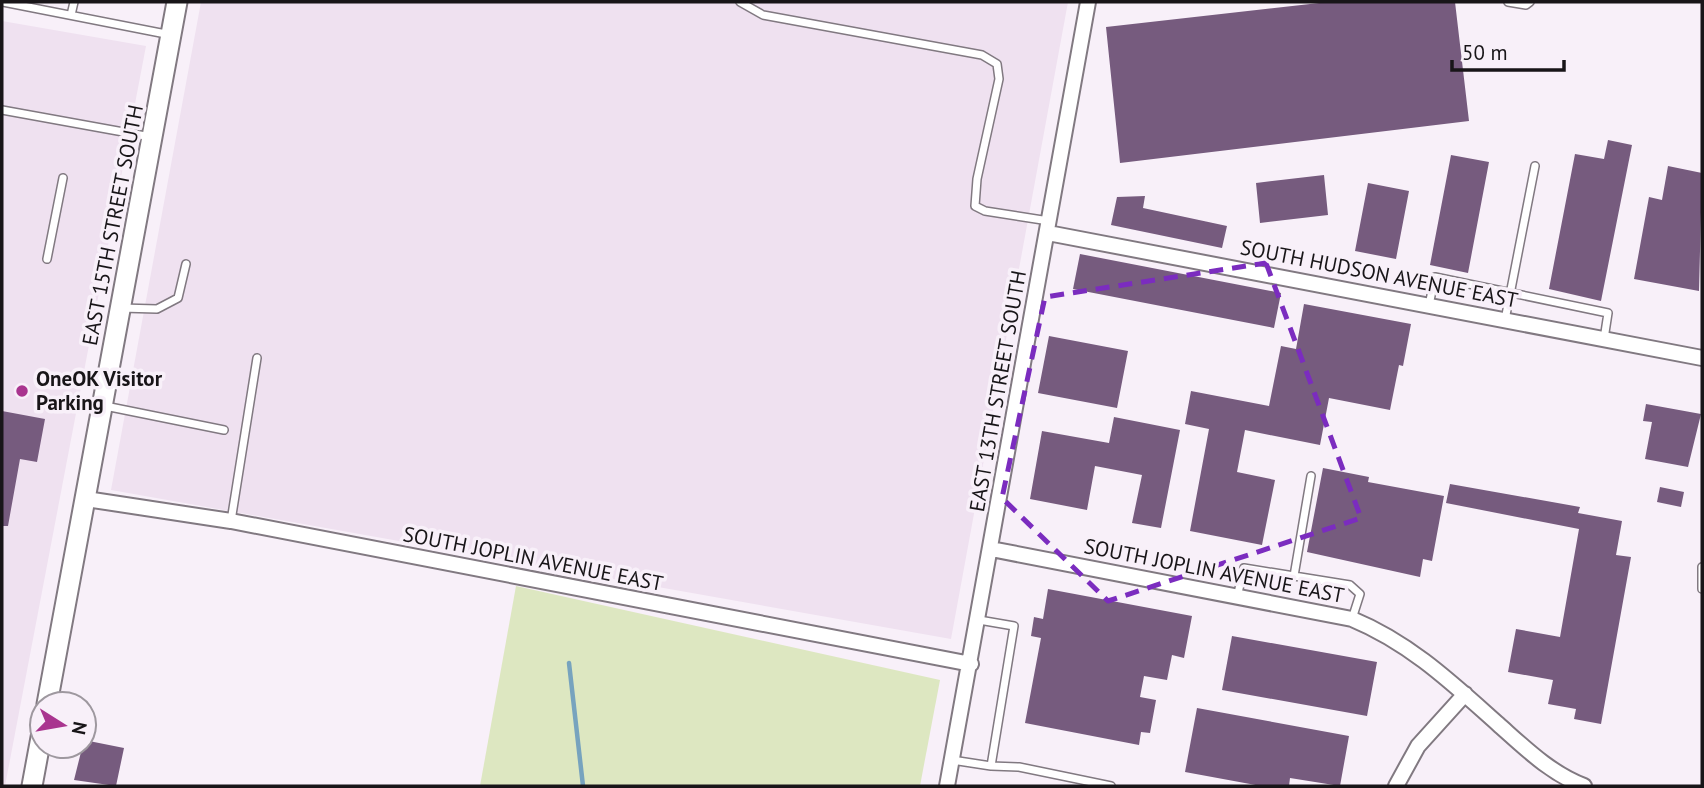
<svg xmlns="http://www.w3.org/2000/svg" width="1704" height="788" viewBox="0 0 1704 788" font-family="'PT Sans',sans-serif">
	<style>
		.built { fill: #efe1f0 }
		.green { fill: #dde7c1 }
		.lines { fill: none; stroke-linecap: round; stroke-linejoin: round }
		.stream { stroke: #77a3be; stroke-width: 4.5 }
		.building { fill: #765b7e }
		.service-casing { stroke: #817981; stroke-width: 10 }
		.minor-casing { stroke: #817981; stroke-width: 18 }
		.secondary-casing { stroke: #817981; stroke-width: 23 }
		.service { stroke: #fff; stroke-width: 7 }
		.minor { stroke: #fff; stroke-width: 14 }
		.secondary { stroke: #fff; stroke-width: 19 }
		.marked { fill: none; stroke: #7b2cbf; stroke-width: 5; stroke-dasharray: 14 9; stroke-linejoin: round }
		.poi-dot { fill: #a9358f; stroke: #f8f0f9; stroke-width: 2.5 }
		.labels { text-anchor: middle; stroke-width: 7; stroke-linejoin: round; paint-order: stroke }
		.street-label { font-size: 21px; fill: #181518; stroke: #f8f0f9 }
		.poi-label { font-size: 21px; font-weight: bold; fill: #181518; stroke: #f8f0f9; text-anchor: start }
	</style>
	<rect width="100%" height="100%" fill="#f8f0f9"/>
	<path class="built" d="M201,2H1068L951,639L111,490Z
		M2,21L146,46L5,786H2Z"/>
	<path class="green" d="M516,586L940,680L920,786H480Z"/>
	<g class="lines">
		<path class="stream" d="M569,663L583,786"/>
	</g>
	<path class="building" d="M1328,2H1455L1469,121L1120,163L1106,27Z
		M1608,140L1632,145L1601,301L1549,289L1575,154L1604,159Z
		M1451,155L1489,162L1468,273L1430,265Z
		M1668,166L1702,173L1699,291L1634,279L1649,197L1662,200Z
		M1324,175L1328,215L1260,223L1256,183Z
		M1368,183L1409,191L1396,259L1355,251Z
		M1145,196L1143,208L1227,226L1222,248L1111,225L1117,197Z
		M1080,254L1281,293L1274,328L1073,289Z
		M1304,304L1411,324L1403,366L1399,365L1390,410L1329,398L1320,445L1245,430L1237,472L1275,480L1262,545L1190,531L1209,429L1185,424L1191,391L1269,406L1281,346L1296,349Z
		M1049,336L1128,351L1117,408L1038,393Z
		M1646,404L1701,414L1688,467L1645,459L1652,422L1643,421Z
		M2,411L45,419L37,462L20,459L8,526H2Z
		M1114,417L1180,430L1161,528L1132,523L1142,475L1095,466L1087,510L1030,499L1042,431L1109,443Z
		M1323,468L1369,477L1368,482L1444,496L1432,561L1423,559L1420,577L1307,552Z
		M1450,484L1580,507L1578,513L1622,521L1616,555L1631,557L1601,724L1574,719L1576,709L1548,704L1553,680L1508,672L1516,629L1560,637L1579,529L1446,503Z
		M1660,487L1684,492L1681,507L1657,502Z
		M1048,589L1192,616L1184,658L1172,655L1167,680L1144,676L1140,697L1156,700L1150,733L1141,732L1139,745L1025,723L1041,638L1031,636L1034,617L1043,619Z
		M1232,636L1377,662L1367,716L1222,690Z
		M1197,708L1349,736L1340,786L1290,778L1289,786H1261L1185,772Z
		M84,740L124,748L116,786L74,780Z"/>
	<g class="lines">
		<g class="service-casing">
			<path id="service" d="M3,2L171,35
				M740,2L763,15L982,55L997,64L999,79L977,179L975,206L985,211L1049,221
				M1508,2L1526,5L1530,2
				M71,15L74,2
				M2,110L151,137
				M47,259L63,178
				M1429,305L1435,277L1608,313L1604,339
				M121,308L157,309L178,298L186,264
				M1505,320L1535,166
				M105,406L224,430
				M1311,476L1294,576L1350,585L1360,594L1352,619
				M231,521L257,358
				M1702,567V589
				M1237,597L1244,568L1294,576
				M952,760L991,766L1014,626L979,620
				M991,766L1019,767L1111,786"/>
		</g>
		<g class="minor-casing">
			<path id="minor" d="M1048,233L1702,358
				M86,499L231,521L971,664
				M991,549L1352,619C1410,643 1452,683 1498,724C1525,748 1550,773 1584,786
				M947,786L1088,2
				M1396,786L1418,746L1465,694"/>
		</g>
		<g class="secondary-casing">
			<path id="secondary" d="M47,704L177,2
				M32,786L42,732"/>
		</g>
		<use href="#service" class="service"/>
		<use href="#minor" class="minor"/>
		<use href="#secondary" class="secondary"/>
	</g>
	<path class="marked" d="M1266,263L1361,518L1108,601L1002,498L1045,297Z"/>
	<circle class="poi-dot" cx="22" cy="391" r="7"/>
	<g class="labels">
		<g class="street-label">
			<text transform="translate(113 225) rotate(-79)" y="7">EAST 15TH STREET SOUTH</text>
			<text transform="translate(1379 274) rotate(11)" y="7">SOUTH HUDSON AVENUE EAST</text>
			<text transform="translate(998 391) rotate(-80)" y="7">EAST 13TH STREET SOUTH</text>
			<text transform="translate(533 559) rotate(11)" y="7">SOUTH JOPLIN AVENUE EAST</text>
			<text transform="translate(1214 571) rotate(11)" y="7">SOUTH JOPLIN AVENUE EAST</text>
		</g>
		<g class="poi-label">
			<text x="36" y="386">OneOK Visitor<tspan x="36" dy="24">Parking</tspan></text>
		</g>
	</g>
	<rect width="1704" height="788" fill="none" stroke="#181518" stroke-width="7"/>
	<g transform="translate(63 725) rotate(101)"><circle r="33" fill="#f8f0f9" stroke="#9e989f" stroke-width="2"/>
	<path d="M0-5L12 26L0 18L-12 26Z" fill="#a9358f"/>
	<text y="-10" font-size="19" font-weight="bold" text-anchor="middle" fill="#181518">N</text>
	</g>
	<path d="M1452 60v10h112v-10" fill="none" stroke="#181518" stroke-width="3.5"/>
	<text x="1462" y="60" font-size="21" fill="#181518" stroke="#f8f0f9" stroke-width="5" paint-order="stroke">50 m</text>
</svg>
